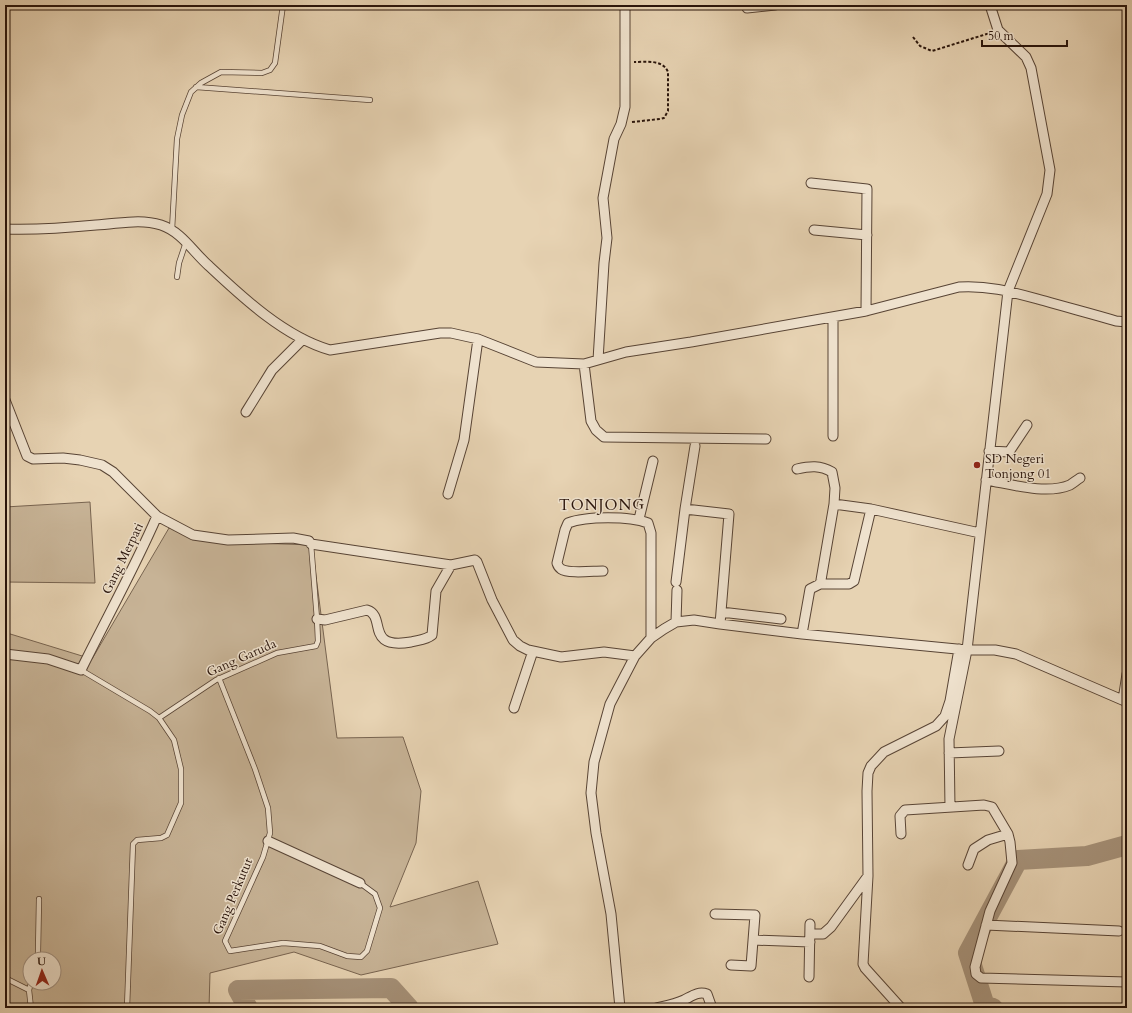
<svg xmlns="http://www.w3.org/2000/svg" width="1132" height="1013" viewBox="0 0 1132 1013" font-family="Cardo,serif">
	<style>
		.green { fill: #c7b396; stroke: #786450; fill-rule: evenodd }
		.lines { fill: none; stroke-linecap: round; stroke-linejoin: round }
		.river { stroke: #a6927a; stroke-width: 20 }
		.lane-casing { stroke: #584435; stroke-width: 6 }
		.street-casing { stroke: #584435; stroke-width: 11 }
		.path { stroke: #29140b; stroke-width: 2; stroke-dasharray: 3 2; stroke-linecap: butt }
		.lane { stroke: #efe2ce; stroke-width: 4.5 }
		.street { stroke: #efe2ce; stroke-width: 9 }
		.poi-dot { fill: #8f2418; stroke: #efe2ce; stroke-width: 1.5 }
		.labels { text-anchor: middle; stroke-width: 3; stroke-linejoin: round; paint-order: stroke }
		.poi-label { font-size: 13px; fill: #29140b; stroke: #efe2ce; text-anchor: start }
		.street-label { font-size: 13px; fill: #29140b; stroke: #efe2ce }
		.quarter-label { font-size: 15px; letter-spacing: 1px; fill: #29140b; stroke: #efe2ce }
	</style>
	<rect width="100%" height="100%" fill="#e7d3b3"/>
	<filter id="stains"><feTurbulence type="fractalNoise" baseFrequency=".005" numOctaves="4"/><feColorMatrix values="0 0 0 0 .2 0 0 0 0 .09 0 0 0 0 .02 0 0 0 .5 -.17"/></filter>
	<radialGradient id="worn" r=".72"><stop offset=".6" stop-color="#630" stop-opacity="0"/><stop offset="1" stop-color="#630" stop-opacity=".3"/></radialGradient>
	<path class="green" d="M90,502L95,583L5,582V507Z
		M169,528L255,543L312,545L337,738L403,737L421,791L416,843L390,907L478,881L498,944L361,975L294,952L210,973L209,1008H5V629L7,633L92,659ZM30,959H54V983H30Z"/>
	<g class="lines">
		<path class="river" d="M248,1008L238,990L391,988L409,1008
			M993,1008L985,1006L968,953L1018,860L1087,856L1127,845"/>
		<g class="lane-casing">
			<path id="lane" d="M196,87L370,100
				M172,230L177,139L182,115L191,92L201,83L221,72L262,73L270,70L275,63L283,5
				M177,277L179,263L186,242
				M81,670L150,711L159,718L174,740L181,769V803L167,835L161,838L137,840L133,844L127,1008
				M219,678L255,769L268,808L270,833L263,857L225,941L230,951L283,943L320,946L347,956L361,957L367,951L380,908L375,894L360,883
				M159,718L216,680L277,653L316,646L318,641L317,619L311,544
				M36,959L38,953L39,899
				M5,978L29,990
				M31,983L29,990L31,1008"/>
		</g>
		<g class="street-casing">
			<path id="street" d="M747,5V8L775,5
				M811,183L867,189L866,311
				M5,229C35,230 65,228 96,225C119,224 139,218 161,225C182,232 193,252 209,266C243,298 285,337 330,350L440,333H451L478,339L536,362L584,364L626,352L691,342L866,311L959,287C990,285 1015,293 1045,301C1069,308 1093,314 1116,321L1127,322
				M814,230L867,235
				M833,317V436
				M598,360L604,263L607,238L603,198L614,139L621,124L625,107V5
				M584,364L591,421L596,430L604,437L766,439
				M5,400L27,456L33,459L63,458L80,460L102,465L113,472L157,516L193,535L228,540L293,538L309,541L311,544L451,565L475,560L477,562L492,600L513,640L520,646L528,650L561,657L604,652L635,656
				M246,412L272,370L303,339
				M989,451L1009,452L1027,425
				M797,469C810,466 820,465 832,472L835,488L834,504L821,580L820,584L810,589L802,634
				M986,480C1010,484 1046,495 1070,485C1073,483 1077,480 1080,478
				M448,494L464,440L478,339
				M834,504L871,509L980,533
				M685,509L729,514L720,624
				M639,519L653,461
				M603,571C593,571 568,574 561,569C558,567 558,566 557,563L565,530L568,523C586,516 630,516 648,523L651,533V638
				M676,582L685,509L695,446
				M820,584H849L854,581L871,509
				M721,612L781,619
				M317,619L325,620L367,610C387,616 364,650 411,642C418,640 426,640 432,635L436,591L451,565
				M676,622L677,590
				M5,654L48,659L81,670C106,619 134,569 157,516
				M1123,700L1127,674
				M514,708L533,651
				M949,753L999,751
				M950,807L949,739L967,650H995L1016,654L1127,702
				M901,834L900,816L905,810L984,805L992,807L1008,834L1010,842L1012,863L990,911L975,967L976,974L981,978L1127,982
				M268,841L360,883
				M968,865L974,849L988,840L1008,834
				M715,914L755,915L751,966L731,965
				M986,925L1119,931
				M810,934H823L831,927L868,876
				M753,940L810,942
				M809,977L810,924
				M620,1008L611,914L596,833L591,793L594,762L610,704L635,656L651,638L664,629L676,622L694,620L720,624L802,634L967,650L1008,291L1047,194L1050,170L1031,68L1026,57L998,30L990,5
				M656,1008C665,1006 676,1004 684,1000C692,996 698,991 707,994L712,1008
				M901,1008L865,968L863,964L868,876L867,791L868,773L871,766L884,752L936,726L945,716L950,701L959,649"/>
		</g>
		<path class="path" d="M913,37L920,46L932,51L990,33
			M632,122L660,119L664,118L668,111V72C663,59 645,62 634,62"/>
		<use href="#lane" class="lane"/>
		<use href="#street" class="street"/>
	</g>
	<circle class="poi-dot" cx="977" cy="465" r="4"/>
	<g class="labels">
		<g class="poi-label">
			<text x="985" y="463">SD Negeri<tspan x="985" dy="15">Tonjong 01</tspan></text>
		</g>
		<g class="street-label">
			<text transform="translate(122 558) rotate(-64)" y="5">Gang Merpati</text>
			<text transform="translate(241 657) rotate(-24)" y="5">Gang Garuda</text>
			<text transform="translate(232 896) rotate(-67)" y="5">Gang Perkutut</text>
		</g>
		<g class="quarter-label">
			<text x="602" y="510">TONJONG</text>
		</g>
	</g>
	<rect width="1132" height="1013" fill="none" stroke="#e7d3b3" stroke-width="20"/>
	<rect x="6" y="6" width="1120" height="1001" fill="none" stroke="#29140b" stroke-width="2"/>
	<rect x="10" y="10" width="1112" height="993" fill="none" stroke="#29140b"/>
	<g transform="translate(42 971) rotate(358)"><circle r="19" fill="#efe2ce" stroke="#a09080"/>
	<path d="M0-3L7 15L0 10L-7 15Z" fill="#8f2418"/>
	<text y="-6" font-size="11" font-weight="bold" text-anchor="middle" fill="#29140b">U</text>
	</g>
	<path d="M982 40v6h85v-6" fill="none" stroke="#29140b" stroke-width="2"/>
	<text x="988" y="40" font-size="12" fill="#29140b" stroke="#efe2ce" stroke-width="3" paint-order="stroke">50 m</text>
	<rect width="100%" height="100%" filter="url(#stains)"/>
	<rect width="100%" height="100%" fill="url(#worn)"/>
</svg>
